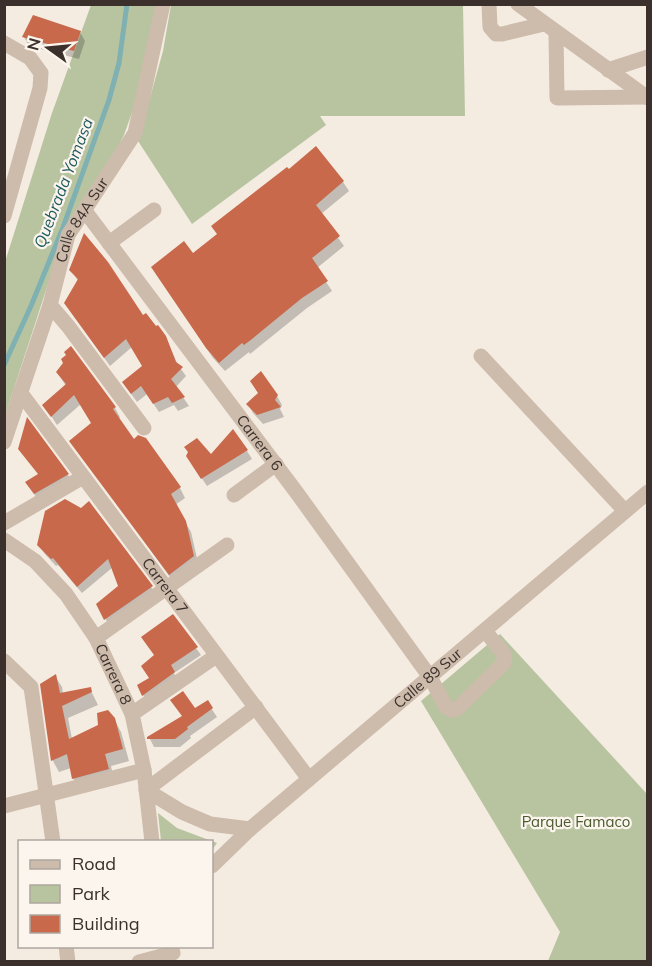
<svg xmlns="http://www.w3.org/2000/svg" width="652" height="966" viewBox="0 0 652 966" font-family="Mulish,sans-serif">
	<style>
		.green { fill: #b8c4a0 }
		.shadow { fill: #0003 }
		.lines { fill: none; stroke-linecap: round; stroke-linejoin: round }
		.stream { stroke: #7fb0b2; stroke-width: 5 }
		.building { fill: #c8694b }
		.minor { stroke: #cdbbac; stroke-width: 15 }
		.labels { text-anchor: middle; stroke-width: 4.5; stroke-linejoin: round; paint-order: stroke }
		.street-label { font-size: 15px; fill: #3b302b; stroke: #fbf5ee }
		.park-label { font-size: 15px; fill: #4a5a2e; stroke: #fbf5ee }
		.water-label { font-size: 16px; font-style: italic; fill: #1f5a5e; stroke: #fbf5ee }
	</style>
	<rect width="100%" height="100%" fill="#f4ebe1"/>
	<path class="green" d="M91,5H157L140,90L124,135L49,281L5,416V262L52,113Z
		M171,5H463L465,116H320L326,125L192,224L138,141L163,51Z
		M500,634L647,794V961H548L560,932L421,701Z
		M158,813L177,828L217,843L212,850V842L161,841Z"/>
	<path class="shadow" d="M80,32L85,41L79,59L29,46L24,37Z
		M343,182L349,191L321,214L344,246L317,268L332,291L307,308L250,354L249,352L225,371L213,358L159,277L192,255Z
		M71,270L143,317L165,336L178,365L186,376L176,387L189,406L178,411L174,405L159,412L147,394L137,402L129,391L144,367L132,347L110,366L71,312L78,281Z
		M57,372L115,408L120,417L118,419L134,441L180,488L185,498L175,505L191,532L199,567L175,584L71,441L93,424L81,404L57,425L44,405L66,386Z
		M277,396L282,405L280,409L284,417L263,424L253,413L248,404Z
		M20,448L68,475L75,487L42,506L27,483L39,475Z
		M247,451L252,459L207,486L193,465L189,453L211,456Z
		M46,511L151,587L156,594L110,627L98,605L120,586L113,567L82,593L58,565L56,566L44,553L39,544Z
		M173,616L201,655L174,673L178,681L147,702L143,695L150,678L156,656Z
		M55,676L62,687L63,694L90,689L98,705L68,718L72,739L114,719L121,732L129,761L111,766L114,781L80,790L73,778L71,768L59,772L53,761L41,685Z
		M172,700L194,710L207,702L217,717L190,736L191,738L180,747H154L149,737L183,717Z"/>
	<g class="lines">
		<path class="stream" d="M4,365L31,306L62,230L109,100L119,63L127,4"/>
	</g>
	<path class="building" d="M33,15L81,31L74,51L22,37Z
		M316,146L344,181L316,205L340,236L312,258L328,281L302,298L252,339L244,345L242,343L219,363L206,348L151,267L184,241L193,253L217,234L211,226L287,167L289,169Z
		M84,233L108,262L143,315L146,313L156,326L158,325L166,336L176,362L183,367L171,379L185,397L172,403L168,397L153,404L141,386L131,394L122,382L142,366L126,339L104,358L64,303L78,279L69,270Z
		M71,346L116,407L113,409L134,439L138,435L146,438L181,487L171,494L186,521L194,556L169,575L69,441L91,423L74,395L51,417L42,405L66,384L56,372L63,363L61,359L66,355L64,352Z
		M261,371L278,395L275,400L281,407L257,415L246,404L258,393L250,381Z
		M27,417L69,474L34,494L25,482L38,474L18,449Z
		M233,429L248,450L201,479L186,456L188,452L184,447L197,438L211,454Z
		M65,499L81,508L89,501L153,586L104,620L96,604L118,586L108,559L77,587L53,558L51,559L37,545L45,511Z
		M173,614L198,647L171,665L175,672L142,696L137,685L149,678L141,666L154,655L141,637Z
		M56,674L60,693L91,687L92,692L62,706L69,739L98,725L97,713L108,710L115,718L123,749L105,754L109,769L72,779L67,754L51,761L40,684Z
		M183,691L195,708L208,700L213,708L187,727L188,729L175,739H147V737L182,716L170,700Z"/>
	<g class="lines">
		<g class="minor">
			<path d="M489,4L490,27L496,34H502L544,24"/>
			<path d="M518,4L648,98"/>
			<path d="M556,33L557,98L645,97"/>
			<path d="M4,43L30,58L41,73L40,88L4,216"/>
			<path d="M608,70L648,57"/>
			<path id="s1" d="M85,211L297,493L430,677L446,707L451,710L457,709L504,663V654L485,631"/>
			<path d="M109,243L154,210"/>
			<path d="M50,305L68,326L144,428"/>
			<path d="M481,356L625,511"/>
			<path id="s2" d="M20,392L309,779"/>
			<path id="s3" d="M4,442L50,305L68,235L135,133L163,4"/>
			<path d="M234,495L276,464"/>
			<path d="M4,523L83,477"/>
			<path id="s4" d="M4,540L35,561L66,594L96,638L132,714L144,770L152,842"/>
			<path d="M96,638L227,545"/>
			<path d="M4,661L31,687L53,842"/>
			<path d="M132,714L216,656"/>
			<path d="M4,806L144,770"/>
			<path d="M250,829L210,824L182,812L146,790L256,707"/>
			<path id="s5" d="M212,866L250,829L648,492"/>
			<path d="M66,946L68,962"/>
			<path d="M139,962L173,953L171,946"/>
		</g>
	</g>
	<g class="labels">
		<g class="street-label">
			<text dy="5" stroke="none"><textPath href="#s3" startOffset="236">Calle 84A Sur</textPath></text>
			<text dy="5" stroke="none"><textPath href="#s1" startOffset="290">Carrera 6</textPath></text>
			<text dy="5" stroke="none"><textPath href="#s2" startOffset="242">Carrera 7</textPath></text>
			<text dy="5" stroke="none"><textPath href="#s4" startOffset="176">Carrera 8</textPath></text>
			<text dy="5" stroke="none"><textPath href="#s5" startOffset="286">Calle 89 Sur</textPath></text>
		</g>
		<g class="park-label">
			<text x="576" y="827">Parque Famaco</text>
		</g>
		<g class="water-label">
			<text transform="translate(63 183) rotate(-69)" y="6">Quebrada Yomasa</text>
		</g>
	</g>
	<rect width="652" height="966" fill="none" stroke="#3b302b" stroke-width="12"/>
	<rect x="18" y="840" width="195" height="108" fill="#fbf5ee" stroke="#aea6a0" stroke-width="1.5"/>
	<rect x="30" y="860" width="30" height="9" fill="#cdbbac" stroke="#aea6a0" stroke-width="1.5"/>
	<text x="72" y="870" font-size="18" fill="#3b302b">Road</text>
	<rect x="30" y="885" width="30" height="18" fill="#b8c4a0" stroke="#aea6a0" stroke-width="1.5"/>
	<text x="72" y="900" font-size="18" fill="#3b302b">Park</text>
	<rect x="30" y="915" width="30" height="18" fill="#c8694b" stroke="#aea6a0" stroke-width="1.5"/>
	<text x="72" y="930" font-size="18" fill="#3b302b">Building</text>
	<g transform="translate(48 48) rotate(285)" stroke="#fbf5ee" stroke-width="4.5" paint-order="stroke">
	<path d="M0-4.5L10 22L0 15L-10 22Z" fill="#3b302b"/>
	<text y="-9" font-size="16" font-weight="bold" text-anchor="middle" fill="#3b302b">N</text>
	</g>
</svg>
